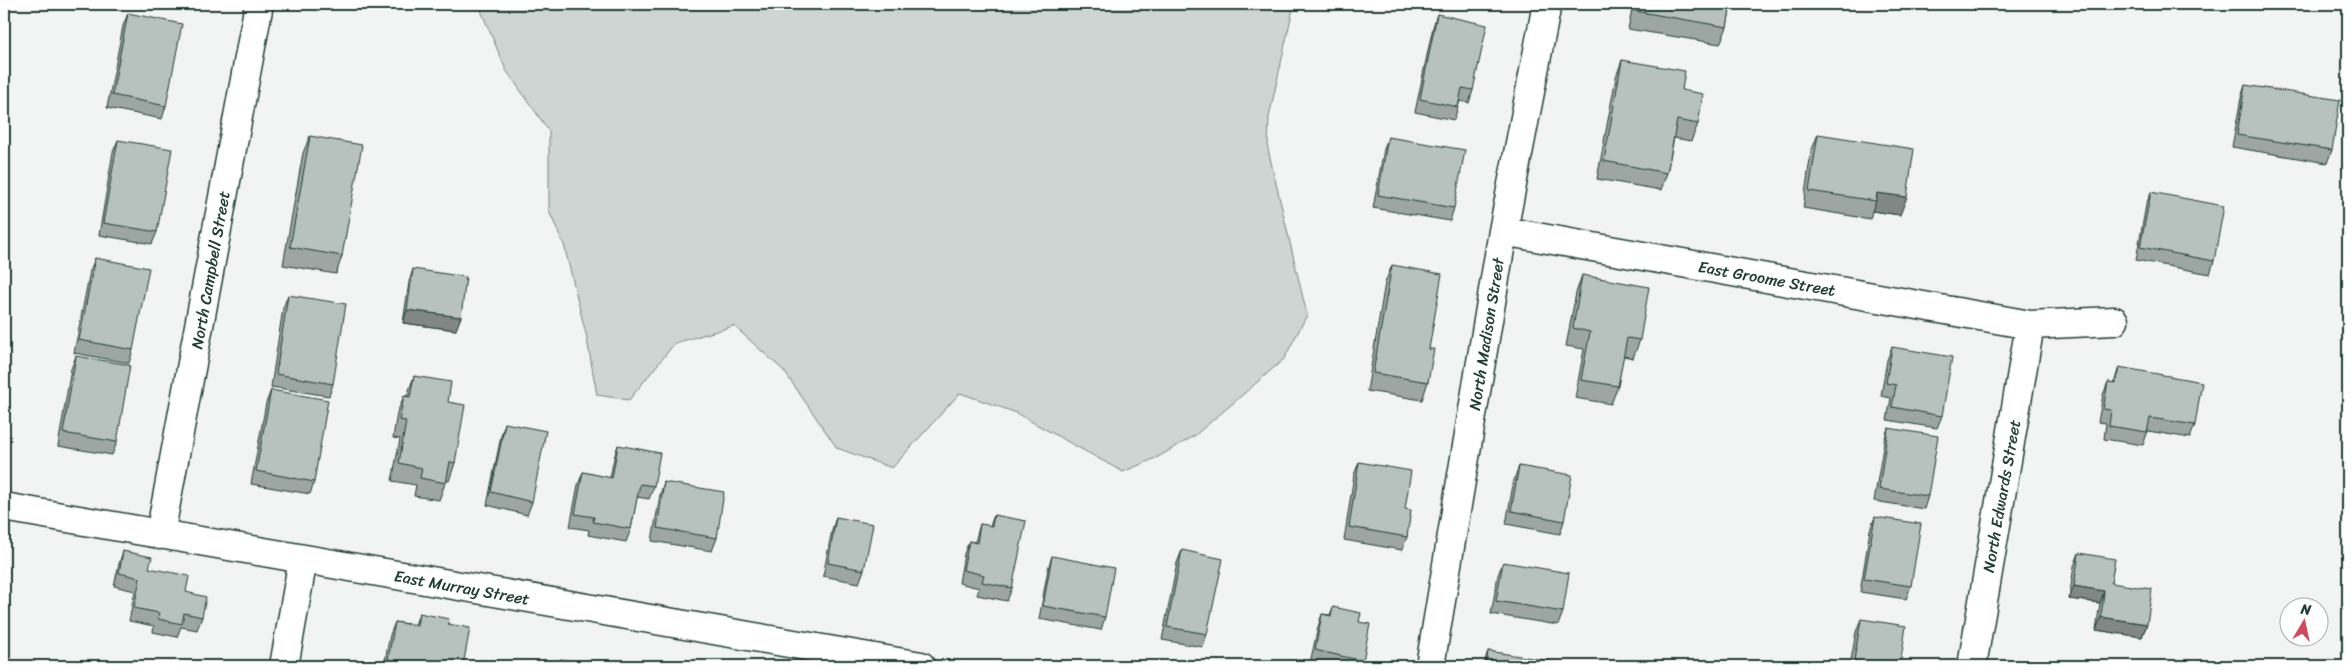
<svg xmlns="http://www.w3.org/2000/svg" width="2352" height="670" viewBox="0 0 2352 670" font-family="Sriracha,sans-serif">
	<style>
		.green { fill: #ced5d3; stroke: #768984 }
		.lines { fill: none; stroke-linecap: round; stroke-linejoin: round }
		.minor-casing { stroke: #1f3d34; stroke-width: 31 }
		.minor { stroke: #fff; stroke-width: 28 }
		.wall { fill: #9da6a3; stroke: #1f3d34 }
		.shaded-wall { fill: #808784; stroke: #1f3d34 }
		.building { fill: #b7c1bd; stroke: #1f3d34 }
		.labels { text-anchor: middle; stroke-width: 4; stroke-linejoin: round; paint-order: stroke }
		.street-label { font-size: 16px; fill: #1f3d34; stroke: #fff }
	</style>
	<rect width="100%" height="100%" fill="#f2f3f3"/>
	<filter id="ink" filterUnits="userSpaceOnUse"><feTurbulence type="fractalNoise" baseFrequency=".02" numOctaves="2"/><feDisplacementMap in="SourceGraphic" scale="10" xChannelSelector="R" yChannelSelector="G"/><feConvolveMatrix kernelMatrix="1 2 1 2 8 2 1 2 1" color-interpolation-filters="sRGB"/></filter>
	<g filter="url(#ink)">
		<path class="green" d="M481,4H1294L1269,117L1268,149L1307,315L1284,359L1232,404L1194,436L1158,457L1123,472L1014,412L960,393L892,468L837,448L784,371L734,326L675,343L629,400L597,395L586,334L564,245L549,211V131L506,70L482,13Z"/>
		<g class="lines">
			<g class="minor-casing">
				<path id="minor" d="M1503,231L2030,325L2114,321
					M4,507L921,666
					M160,535L259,4
					M284,666L303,559
					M1430,666L1503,231L1547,4
					M1972,666L2030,325"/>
			</g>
			<use href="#minor" class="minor"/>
		</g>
		<path class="wall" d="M1633,4H1731L1727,27L1720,44L1628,29Z
			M128,13L166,106L162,119L107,108L123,26Z
			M1437,14L1473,90L1469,103L1460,101L1458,107L1454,120L1415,112L1433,27Z
			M1622,60L1682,90L1698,124L1691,141L1674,138L1667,173L1661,190L1597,179L1616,77Z
			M2245,85L2332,150L2327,163L2232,147L2241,98Z
			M1818,134L1900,215L1872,211L1870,219L1803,208L1811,152Z
			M310,136L342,256L336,274L283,265L303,153Z
			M1388,137L1454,208L1450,221L1373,208L1384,149Z
			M118,140L157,232L152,244L99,235L113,152Z
			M2151,192L2214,261L2210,274L2136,260L2146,205Z
			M95,258L133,350L129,363L74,353L90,271Z
			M1392,265L1429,349L1428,382L1422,400L1367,391L1385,283Z
			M413,269L456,330L403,323L409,282Z
			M1582,275L1640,340L1633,358L1623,356L1618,386L1611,404L1575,398L1584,349L1566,346L1576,293Z
			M288,295L333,384L329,396L271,387L283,308Z
			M1892,347L1942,416L1937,428L1887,420L1891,398L1881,396L1887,360Z
			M76,356L117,442L112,455L58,446L71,369Z
			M2119,367L2195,425L2190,438L2148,431L2143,445L2104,439L2106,423L2098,422L2103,395L2108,382L2114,383Z
			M414,376L448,402L455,463L449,481H446L439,500L414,496L416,485L392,481L400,439L393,438L397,413L404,396H407Z
			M271,390L314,482L310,494L251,484L266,403Z
			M505,423L532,502L527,515L487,505L501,436Z
			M1888,428L1928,496L1924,509L1874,501L1884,441Z
			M618,445L654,486L649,499L637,497L631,529L626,542L588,535L589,530L570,527L578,485L583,472L610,478L614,458Z
			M1359,462L1405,509L1407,537L1402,550L1344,540L1354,475Z
			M1519,466L1564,521L1560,534L1506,524L1514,479Z
			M664,482L717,538L712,551L652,541L660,495Z
			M994,515L1012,588L1007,601L977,595L979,588L959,583L964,554L969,541L975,542L980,524L990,526Z
			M836,517L864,570L859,583L823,576L832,530Z
			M1875,517L1911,586L1906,599L1860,592L1870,530Z
			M1182,550L1207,634L1203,647L1162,640L1177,563Z
			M123,551L186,592L202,617L197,630L181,627L177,637L153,632L154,626L129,621L135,591L114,586L119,564Z
			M2079,553L2111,583L2147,624L2142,637L2096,630L2100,603L2069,599L2074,566Z
			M1052,556L1105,617L1101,630L1039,619L1048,569Z
			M1503,562L1563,612L1558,625L1491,614L1498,575Z
			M1333,607L1359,622L1363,661L1361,666H1325L1310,663L1318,627L1322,614L1330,615Z
			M419,613L448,624L463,666H384L390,635L395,622L415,625Z
			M1861,619L1900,666H1850L1856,632Z
			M1488,651L1557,666H1483Z"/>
		<path class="shaded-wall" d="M1877,193L1907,197L1900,215L1872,211L1876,201Z
			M407,310L461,317L456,330L403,323Z
			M2074,586L2104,591L2100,603L2069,599Z
			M2101,617L2147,624L2142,637L2096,630Z"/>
		<path class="building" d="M1636,4H1731L1727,27L1635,11Z
			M128,13L182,24L166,106L112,95Z
			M1437,14L1487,25L1473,90L1462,88L1458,107L1420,99Z
			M1622,60L1685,71L1682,90L1703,94L1698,124L1677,120L1667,173L1604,161Z
			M2245,85L2340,100L2332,150L2237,135Z
			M1818,134L1914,149L1907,197L1877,193L1876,201L1809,191Z
			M310,136L362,145L342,256L290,247Z
			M1388,137L1465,150L1454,208L1378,195Z
			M118,140L172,149L157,232L103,223Z
			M2151,192L2224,206L2214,261L2140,247Z
			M95,258L149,268L133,350L79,340Z
			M1392,265L1442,274L1429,349H1434L1428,382L1373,373Z
			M413,269L466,277L461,317L407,310Z
			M1582,275L1649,287L1640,340L1627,338L1618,386L1581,380L1590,332L1573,328Z
			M288,295L346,304L333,384L276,374Z
			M1892,347L1952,357L1942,416L1892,407L1896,385L1886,383Z
			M76,356L130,365L117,442L63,433Z
			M2119,367L2202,382L2195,425L2150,418L2147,432L2109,426L2111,410L2103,409L2108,382L2116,383Z
			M414,376L451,382L448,402L465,405L455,463L450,462L446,483L420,478L422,468L399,463L406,421L399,420L404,396L410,397Z
			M271,390L328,400L314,482L256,471Z
			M505,423L546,431L532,502L491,492Z
			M1888,428L1938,436L1928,496L1879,489Z
			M618,445L660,453L654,486L640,484L631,529L593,522L594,517L575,514L583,472L612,478Z
			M1359,462L1411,471L1405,509L1411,510L1407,537L1349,527Z
			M1519,466L1572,475L1564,521L1511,511Z
			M664,482L724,492L717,538L657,528Z
			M994,515L1026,521L1012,588L982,582L984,575L963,570L969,541L977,543L980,524L992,526Z
			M836,517L873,524L864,570L828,563Z
			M1875,517L1921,524L1911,586L1864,579Z
			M1182,550L1223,559L1207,634L1167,627Z
			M123,551L152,557L149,568L189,576L186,592L206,597L202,617L184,613L182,624L158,619L159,613L134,608L140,578L119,573Z
			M2079,553L2115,559L2111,583L2152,589L2147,624L2101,617L2104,591L2074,586Z
			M1052,556L1114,568L1105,617L1043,606Z
			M1503,562L1569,573L1563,612L1496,601Z
			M1333,607L1361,613L1359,622L1370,624L1363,661L1315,650L1322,614L1331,616Z
			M419,613L449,619L448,624L470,628L463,666H410L411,664L388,659L395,622L417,626Z
			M1861,619L1906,626L1900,666H1853Z
			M1488,651L1557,662V666H1486Z
			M560,659L603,666H558Z
			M133,664L144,666H132Z"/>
	</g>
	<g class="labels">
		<g class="street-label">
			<text transform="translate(210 270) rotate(-80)" y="6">North Campbell Street</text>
			<text transform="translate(1767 278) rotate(10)" y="6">East Groome Street</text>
			<text transform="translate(1486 334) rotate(-81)" y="6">North Madison Street</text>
			<text transform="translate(2001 496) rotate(-80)" y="6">North Edwards Street</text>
			<text transform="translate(462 587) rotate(10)" y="6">East Murray Street</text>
		</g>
	</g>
	<rect width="2352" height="670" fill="none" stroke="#fff" stroke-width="20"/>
	<rect x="10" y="10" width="2332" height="650" fill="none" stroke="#1f3d34" stroke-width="2" filter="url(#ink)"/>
	<g transform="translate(2304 622) rotate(9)"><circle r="24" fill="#ffffff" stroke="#a5b1ae"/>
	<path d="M0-4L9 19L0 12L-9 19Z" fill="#d1495b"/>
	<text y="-8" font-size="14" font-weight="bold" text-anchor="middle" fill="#1f3d34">N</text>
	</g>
</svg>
